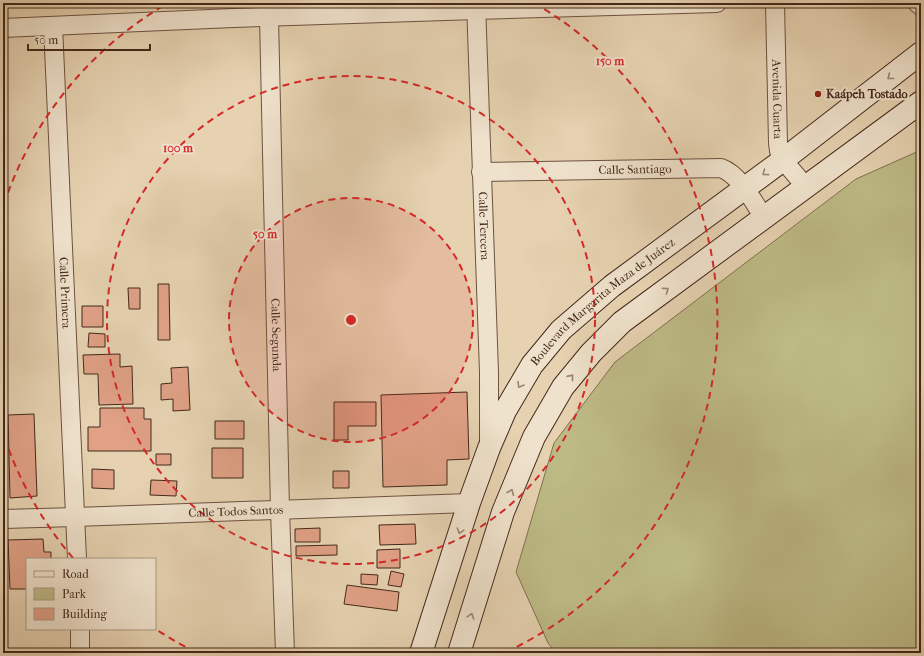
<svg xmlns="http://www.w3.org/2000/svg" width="924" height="656" viewBox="0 0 924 656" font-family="'IM FELL French Canon',serif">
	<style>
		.green { fill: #bdba86; stroke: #817150 }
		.building { fill: #e0a186; stroke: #45281a }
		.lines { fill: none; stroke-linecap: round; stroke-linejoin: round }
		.minor-casing { stroke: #6d5240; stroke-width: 20 }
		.secondary-casing { stroke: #45281a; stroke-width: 24 }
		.minor { stroke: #efe2cc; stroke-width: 18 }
		.secondary { stroke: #efe2cc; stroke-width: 22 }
		.oneway { stroke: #9a8573 }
		.ring { fill: none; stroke: #d62828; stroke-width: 2; stroke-dasharray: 7 5 }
		.poi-dot { fill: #8f2418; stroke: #efe2cc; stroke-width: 1.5 }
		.labels { text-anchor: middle; stroke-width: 4; stroke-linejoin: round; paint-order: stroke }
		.poi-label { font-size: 12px; font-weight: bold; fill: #45281a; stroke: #efe2cc; text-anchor: start }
		.street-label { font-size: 12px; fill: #45281a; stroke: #efe2cc }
		.centre { fill: #d62828; stroke: #efe2cc; stroke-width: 2 }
		.ring-label { font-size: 12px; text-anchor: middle; font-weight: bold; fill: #d62828; stroke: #efe2cc; stroke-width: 4; stroke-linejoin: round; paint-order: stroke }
	</style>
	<rect width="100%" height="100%" fill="#e6d2b1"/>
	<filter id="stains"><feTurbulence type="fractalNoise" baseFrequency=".005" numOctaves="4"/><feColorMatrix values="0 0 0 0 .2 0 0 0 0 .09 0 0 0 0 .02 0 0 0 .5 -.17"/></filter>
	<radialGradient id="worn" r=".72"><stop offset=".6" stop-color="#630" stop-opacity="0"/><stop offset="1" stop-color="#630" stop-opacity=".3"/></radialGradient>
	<path class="green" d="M921,150V653H556L548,643L516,572L554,443L615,362L856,179Z"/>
	<path class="building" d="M158,284H169L170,340H158Z
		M128,288H140V309H129Z
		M82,306H103V327H82Z
		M89,333L105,334V347H88Z
		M120,354V367L132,366L133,404L99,405L98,374H84L83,355Z
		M188,367L190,410L173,411V399L161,400V384L172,383L171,368Z
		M467,392L469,459L447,460V485L383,487L381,395Z
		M334,402H376V426H348V440H334Z
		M100,408H144V419H151V451H88V427H100Z
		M34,414L37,496L10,498L8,415Z
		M215,421H244V439H215Z
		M212,448H243V478H212Z
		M156,454H171V465H156Z
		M92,469L114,470V489L92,488Z
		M333,471H349V488H333Z
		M151,480L177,481L176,496L150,495Z
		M415,524L416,544L380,545L379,525Z
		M320,528V542H295V529Z
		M43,539L44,552H51V559H27V589H10L8,540Z
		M337,545V555L296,556V546Z
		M400,549V568H377V550Z
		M3,555H5V598H3Z
		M391,571L404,574L401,587L388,585Z
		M361,574L378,575L377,585L361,584Z
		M347,585L399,592L397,611L344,604Z"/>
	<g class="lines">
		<g class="minor-casing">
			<g id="minor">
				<path id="s1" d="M476,3L489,372V444"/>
				<path id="s2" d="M775,3L778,143L779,151L783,160L806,187"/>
				<path d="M917,3L921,6"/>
				<path id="s3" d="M269,17L280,510L285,653"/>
				<path id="s4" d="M53,26L77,559"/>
				<path d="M3,28L233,18L476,10L717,3"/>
				<path id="s5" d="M481,172L721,168C740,175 753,201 764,218"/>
				<path id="s6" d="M3,519L76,517L469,503"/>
				<path d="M80,629V653"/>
			</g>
		</g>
		<g class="secondary-casing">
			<g id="secondary">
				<path id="s7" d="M421,653L469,503L489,448L505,411L532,365L561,330L612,286L783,160L921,53"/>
				<path d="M459,653L503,512L534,437L563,387L591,353L622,322L921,102"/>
			</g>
		</g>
		<use href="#minor" class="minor"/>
		<use href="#secondary" class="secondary"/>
	</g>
	<defs><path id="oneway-chevron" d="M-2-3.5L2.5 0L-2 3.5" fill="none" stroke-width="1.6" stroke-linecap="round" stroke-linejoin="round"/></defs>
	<g class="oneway">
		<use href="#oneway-chevron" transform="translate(890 77) rotate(142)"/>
		<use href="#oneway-chevron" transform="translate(765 173) rotate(144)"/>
		<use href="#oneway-chevron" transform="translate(666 290) rotate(-36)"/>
		<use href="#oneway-chevron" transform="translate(571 377) rotate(-51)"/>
		<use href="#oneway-chevron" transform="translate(520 385) rotate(121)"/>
		<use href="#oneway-chevron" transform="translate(511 492) rotate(-68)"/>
		<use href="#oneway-chevron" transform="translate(460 531) rotate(107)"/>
		<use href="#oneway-chevron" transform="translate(471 616) rotate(-72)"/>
	</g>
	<circle cx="351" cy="320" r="122" fill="#d62828" fill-opacity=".12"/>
	<g class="ring">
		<circle cx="351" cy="320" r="122"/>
		<circle cx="351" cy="320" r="244"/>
		<path d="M196 652A366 366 0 0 1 157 630M73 558A366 366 0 0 1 4 436M4 204A366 366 0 0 1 168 3M534 3A366 366 0 0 1 506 652"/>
	</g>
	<circle class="poi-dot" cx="818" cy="94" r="4"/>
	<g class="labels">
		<g class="poi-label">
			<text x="826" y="98">Kaápeh Tostado</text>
		</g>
		<g class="street-label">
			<text dy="4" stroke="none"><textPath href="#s2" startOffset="96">Avenida Cuarta</textPath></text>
			<text dy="4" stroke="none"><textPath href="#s5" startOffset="154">Calle Santiago</textPath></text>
			<text dy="4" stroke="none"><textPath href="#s1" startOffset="223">Calle Tercera</textPath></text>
			<text dy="4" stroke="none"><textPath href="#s4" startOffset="267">Calle Primera</textPath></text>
			<text dy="4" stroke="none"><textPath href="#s7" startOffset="405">Boulevard Margarita Maza de Juárez</textPath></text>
			<text dy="4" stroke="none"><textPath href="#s3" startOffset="318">Calle Segunda</textPath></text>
			<text dy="4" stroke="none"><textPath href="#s6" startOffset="233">Calle Todos Santos</textPath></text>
		</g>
	</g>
	<circle cx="351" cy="320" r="6" class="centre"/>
	<g class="ring-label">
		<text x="610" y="65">150 m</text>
		<text x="178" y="152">100 m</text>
		<text x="265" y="238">50 m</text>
	</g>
	<rect width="924" height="656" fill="none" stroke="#e6d2b1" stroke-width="16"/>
	<rect x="4" y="4" width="916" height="648" fill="none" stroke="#45281a" stroke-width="2"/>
	<rect x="8" y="8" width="908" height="640" fill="none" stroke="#45281a"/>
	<rect x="26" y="558" width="130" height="72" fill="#efe2cc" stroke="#ab9885"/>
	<rect x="34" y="571" width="20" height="6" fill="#efe2cc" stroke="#ab9885"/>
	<text x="62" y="578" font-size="12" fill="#45281a">Road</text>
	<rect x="34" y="588" width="20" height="12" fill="#bdba86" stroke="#ab9885"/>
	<text x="62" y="598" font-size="12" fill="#45281a">Park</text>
	<rect x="34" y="608" width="20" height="12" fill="#e0a186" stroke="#ab9885"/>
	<text x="62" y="618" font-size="12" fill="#45281a">Building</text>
	<path d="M28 44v6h122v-6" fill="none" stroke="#45281a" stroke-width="2"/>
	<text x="34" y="44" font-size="12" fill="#45281a" stroke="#efe2cc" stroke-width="3" paint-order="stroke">50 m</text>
	<rect width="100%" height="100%" filter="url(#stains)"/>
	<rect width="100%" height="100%" fill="url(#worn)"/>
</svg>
